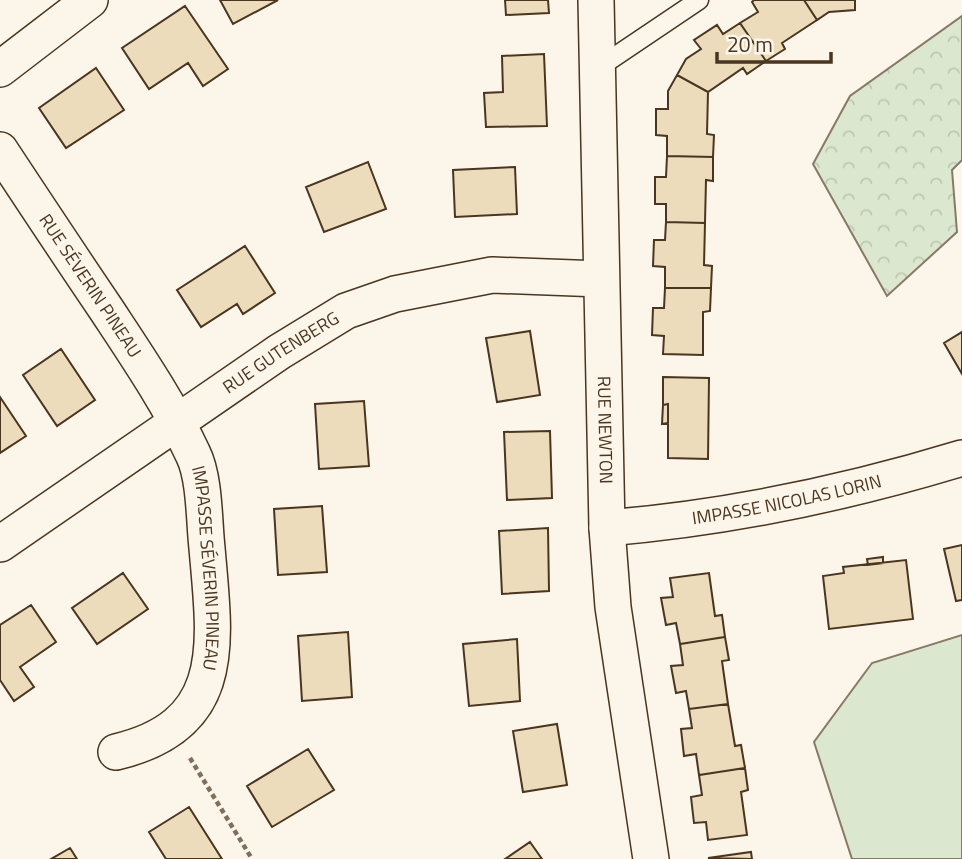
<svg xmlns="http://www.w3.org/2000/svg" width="962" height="859" viewBox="0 0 962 859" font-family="'Titillium Web',sans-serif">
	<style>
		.green { fill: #dce7d0; stroke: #887966; stroke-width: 2 }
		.forest { fill: url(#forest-crowns); stroke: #887966; stroke-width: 2 }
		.building { fill: #ecdcbc; stroke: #4a3520; stroke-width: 2 }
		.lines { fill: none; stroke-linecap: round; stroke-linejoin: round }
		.service-casing { stroke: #4a3520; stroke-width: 21 }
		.minor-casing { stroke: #4a3520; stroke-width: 38 }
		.path { stroke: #7f6f5c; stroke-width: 4.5; stroke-dasharray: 5 3.5; stroke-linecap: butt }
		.service { stroke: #fbf6e9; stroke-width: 18 }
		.minor { stroke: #fbf6e9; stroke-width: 35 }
		.labels { text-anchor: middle; stroke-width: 5; stroke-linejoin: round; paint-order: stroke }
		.street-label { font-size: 18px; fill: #4a3520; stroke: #fbf6e9 }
	</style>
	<defs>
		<pattern id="forest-crowns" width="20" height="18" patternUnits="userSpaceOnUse" patternTransform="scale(1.75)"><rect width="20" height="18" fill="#dce7d0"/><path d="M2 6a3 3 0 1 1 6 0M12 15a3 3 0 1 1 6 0" fill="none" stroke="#bec7b2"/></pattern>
	</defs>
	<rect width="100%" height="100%" fill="#fbf6e9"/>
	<path class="green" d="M962,635V859H852L814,742L872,663Z"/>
	<path class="forest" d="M962,16V160L952,170L957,232L887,296L813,164L850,96Z"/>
	<path class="building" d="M220,0H278L233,24Z
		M505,0H548L549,13L506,15Z
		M754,0H804L817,20L782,43L785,49L766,61L740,23L758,12L752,2Z
		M804,0H855V10L829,12L817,20Z
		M185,6L228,69L203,86L188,63L149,89L122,48Z
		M740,23L766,61L747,74L743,68L708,92L677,75L686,59L701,49L694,40L717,25L723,34Z
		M544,54L547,126L486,127L484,93L503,92L502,56Z
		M96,68L124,110L66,148L39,108Z
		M677,75L708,92L707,134L714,135L713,157L667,156V136L656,135V109H668V91Z
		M667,156L713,157V181L706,180L705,223L666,222V204H655V177H666Z
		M368,162L386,209L324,232L306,187Z
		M515,167L517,214L455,217L453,170Z
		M666,222L705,223L704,265L712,266L711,288H665V267L653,266L654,240H665Z
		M245,246L275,293L243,314L237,304L201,327L177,290Z
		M665,288H711L710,311L703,312V355L663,354L664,336L652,335L653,308H664Z
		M530,331L540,395L497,402L486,338Z
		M962,332V374L944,343Z
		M61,349L95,400L57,426L23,375Z
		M663,377L709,378L708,459L668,458V404L663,405Z
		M0,397L26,436L0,453Z
		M364,401L369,466L319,469L315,404Z
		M668,404V423L662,424L663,405Z
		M550,431L552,498L507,500L504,432Z
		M322,506L327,572L278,575L274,509Z
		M548,528L549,591L502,594L499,531Z
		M962,545V600L956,601L944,549Z
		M883,557V563L868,565L867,559Z
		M906,560L913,619L829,629L823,576L844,573L843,567Z
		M123,573L148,609L97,644L72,608Z
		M709,573L715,616L722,615L725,637L680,644L676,623L666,625L661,598L673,597L670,578Z
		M31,605L56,642L20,667L34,687L14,701L0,680V625Z
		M348,632L352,697L302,701L298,636Z
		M725,637L729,660L722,661L728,704L689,709L686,691L676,693L671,666L683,665L680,644Z
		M517,639L520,701L469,706L463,644Z
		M728,704L735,746L741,745L745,768L699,775L696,754L684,756L681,729L692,728L689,709Z
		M557,724L567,785L523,792L513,731Z
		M308,749L334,790L272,827L247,786Z
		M745,768L748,790L741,792L747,835L708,840L706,822L694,823L691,797L702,795L699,775Z
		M189,807L222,859H166L149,832Z
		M530,842L542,859H505Z
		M70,848L77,859H51Z
		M751,852L752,859L708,858Z"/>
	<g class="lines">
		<g class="service-casing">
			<path id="service" d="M598,68L699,0"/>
		</g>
		<g class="minor-casing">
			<g id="minor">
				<path id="s1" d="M596,0L607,528L613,607L651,859"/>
				<path d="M0,69L90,0"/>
				<path id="s2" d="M0,150C35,203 70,256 106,309C137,356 169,403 193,454C205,478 204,522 207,548C215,642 230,725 116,752"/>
				<path id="s3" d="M607,528C728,518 847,493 962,458"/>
				<path id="s4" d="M0,544L279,352L346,311L395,294L492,275L601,279"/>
			</g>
		</g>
		<path class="path" d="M190,758L252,859"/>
		<use href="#service" class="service"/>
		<use href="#minor" class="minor"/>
	</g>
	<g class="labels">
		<g class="street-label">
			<text dy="6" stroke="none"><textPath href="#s2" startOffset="163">RUE SÉVERIN PINEAU</textPath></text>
			<text dy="6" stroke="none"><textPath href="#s4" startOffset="340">RUE GUTENBERG</textPath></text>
			<text dy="6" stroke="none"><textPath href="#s1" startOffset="430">RUE NEWTON</textPath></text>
			<text dy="6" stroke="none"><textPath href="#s3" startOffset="182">IMPASSE NICOLAS LORIN</textPath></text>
			<text dy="6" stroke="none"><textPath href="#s2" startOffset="476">IMPASSE SÉVERIN PINEAU</textPath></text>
		</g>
	</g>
	<path d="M717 52v10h114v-10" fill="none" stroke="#4a3520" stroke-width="3.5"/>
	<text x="727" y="52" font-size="21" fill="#4a3520" stroke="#fbf6e9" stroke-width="5" paint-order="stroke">20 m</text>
</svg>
